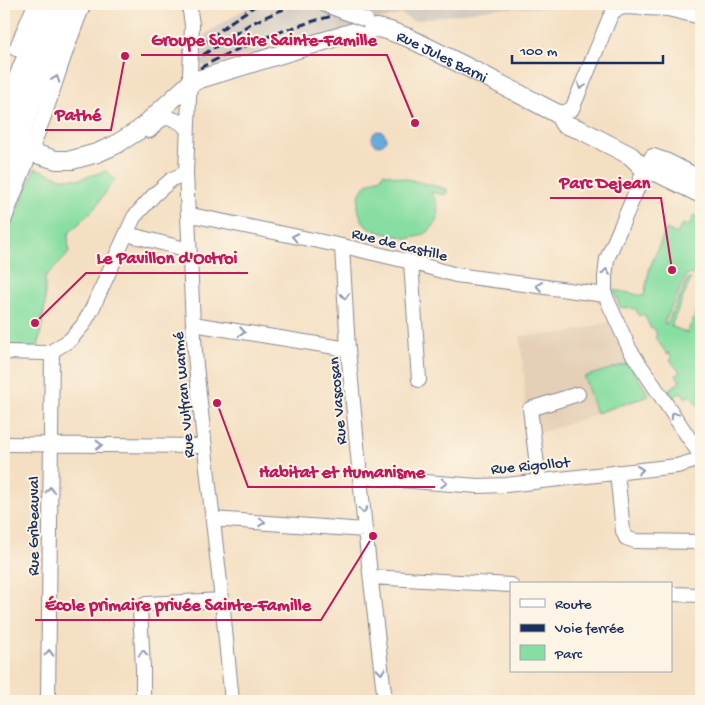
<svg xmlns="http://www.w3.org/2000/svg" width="705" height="705" viewBox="0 0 705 705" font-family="'Gochi Hand',sans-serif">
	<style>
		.built { fill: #e5d0b7 }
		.industrial { fill: #ccc2b9 }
		.green { fill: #87dea2; stroke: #518680 }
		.water { fill: #65abdb; stroke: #406d9c }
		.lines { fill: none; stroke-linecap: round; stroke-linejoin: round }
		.minor-casing { stroke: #888790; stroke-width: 16 }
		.major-casing { stroke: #888790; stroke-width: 20 }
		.minor { stroke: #fff; stroke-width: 14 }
		.major { stroke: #fff; stroke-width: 18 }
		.rail { stroke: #1b2f5e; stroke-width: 3; stroke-dasharray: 8 4; stroke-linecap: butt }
		.minor-bridge-casing { stroke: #888790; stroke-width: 16; stroke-linecap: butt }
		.minor-bridge { stroke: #fff; stroke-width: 14 }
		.oneway { stroke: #8d97ae }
		.labels { text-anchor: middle; stroke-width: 4; stroke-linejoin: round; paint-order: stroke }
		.street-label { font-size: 16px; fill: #1b2f5e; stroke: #fcf5e5 }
		.leader { fill: none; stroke: #c2185b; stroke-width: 2 }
		.callout-dot { fill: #c2185b; stroke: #fcf5e5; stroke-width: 2 }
		.callout-label { font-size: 18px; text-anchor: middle; font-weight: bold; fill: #c2185b; stroke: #fcf5e5; stroke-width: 4; stroke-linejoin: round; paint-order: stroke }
	</style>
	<rect width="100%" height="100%" fill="#fcf5e5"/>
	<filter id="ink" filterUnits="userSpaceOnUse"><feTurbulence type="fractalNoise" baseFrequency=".02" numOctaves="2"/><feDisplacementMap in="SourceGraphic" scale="10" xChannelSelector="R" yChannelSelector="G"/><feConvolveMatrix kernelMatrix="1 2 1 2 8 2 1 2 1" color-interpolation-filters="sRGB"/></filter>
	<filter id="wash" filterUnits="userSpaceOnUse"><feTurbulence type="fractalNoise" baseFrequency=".0096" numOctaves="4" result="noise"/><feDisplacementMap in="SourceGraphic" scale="20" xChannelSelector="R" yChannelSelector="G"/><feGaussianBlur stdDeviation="1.12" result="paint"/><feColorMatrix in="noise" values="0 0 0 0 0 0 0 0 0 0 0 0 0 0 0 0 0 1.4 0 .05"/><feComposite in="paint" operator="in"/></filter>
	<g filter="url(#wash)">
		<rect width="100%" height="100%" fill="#f4dfc2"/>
		<path class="built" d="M609,322L619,346L651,396L537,434L525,404L524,375L520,336L567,333Z"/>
		<path class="industrial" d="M252,4H596L580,7L497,8L413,21L401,14L204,67L202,63V45L203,36Z"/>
		<path class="green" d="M35,168L61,178L80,179L106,171L115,179L94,209L68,234L69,253L58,265L45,277V305L38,348L4,346V241Z
			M383,173L447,189L446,195L431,192C445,212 437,235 411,238C405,239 399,236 392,235C385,233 376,232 370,228C360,222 356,208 359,197C361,187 371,180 381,178Z
			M694,215L701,218V257L693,275L687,274L664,323L667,324L688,278L691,279L671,326L687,333L701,302V410L690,395L686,398L681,392L673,398L668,390L680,382L676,375L680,372L670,360L672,358L669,353L667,354L655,337L657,335L654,328L651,329L644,314L639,316L636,309L620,307L614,290L644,296L650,267L666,229L677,234L682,224L689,226Z
			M629,363L649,396L596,413L584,377Z"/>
		<path class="water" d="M372 138a7 7 0 1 1 14 0a7 7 0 1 1-14 0Z"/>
	</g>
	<g filter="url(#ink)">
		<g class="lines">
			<g class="minor-casing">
				<path id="minor" d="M191,4L190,11L192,25L186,173L193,324L196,366L209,486L222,600L232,701
					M16,49L35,4
					M4,107L45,4
					M569,110L572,109L575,102L610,17L613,12L617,9L625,7L668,9L701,17
					M149,131C153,128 157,122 161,120C170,115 182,122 187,129
					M644,169L637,189L607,259L605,277V295L630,350L701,456
					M189,217L196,216L352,248L411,262L456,275L605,295
					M4,221C17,186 31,152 44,116C57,79 68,40 84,4
					M127,234L189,250
					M342,247L348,349L365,530L385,701
					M411,262L419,380
					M193,324L348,349
					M4,352L45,353L52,351L70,340L83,325L92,309L134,217L154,195L172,179L186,173
					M4,444L205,446
					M617,472L623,531L626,538L635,541L701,542
					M360,477L478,486L506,485L677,466L701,459
					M539,481L530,409L578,394
					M213,519L365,530
					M371,577L511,585
					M671,594L701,595
					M48,701L52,351
					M143,701V668L140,609L142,606L146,604L222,600"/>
			</g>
			<g class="major-casing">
				<g id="major">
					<path d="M561,114V119L564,124L581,130L631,156L644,169L660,174L701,194"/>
					<path id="s1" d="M20,137L30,152L56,160H72L97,153L115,145L139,130L189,84L200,79L360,30L377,28L387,30L409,38L477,72L556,113L561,114"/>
					<path d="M4,139L53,14"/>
					<path d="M653,158L665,162L701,180"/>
					<path d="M4,178L69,4"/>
				</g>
			</g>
			<use href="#minor" class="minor"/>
			<use href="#major" class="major"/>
			<path class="rail" d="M202,45L232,21L258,4
				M214,48L250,24L279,11L298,4
				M203,55L219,44
				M200,68C259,36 322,15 389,4"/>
			<g class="minor-bridge-casing">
				<path id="minor-bridge" d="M323,4L366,20"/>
			</g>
			<use href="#minor-bridge" class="minor-bridge"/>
		</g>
		<defs><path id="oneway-chevron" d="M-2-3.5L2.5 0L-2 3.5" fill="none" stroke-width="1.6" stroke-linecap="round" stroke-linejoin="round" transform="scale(1.25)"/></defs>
		<g class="oneway">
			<use href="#oneway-chevron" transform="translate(56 79) rotate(-71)"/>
			<use href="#oneway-chevron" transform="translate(581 86) rotate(111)"/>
			<use href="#oneway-chevron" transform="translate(295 237) rotate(-168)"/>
			<use href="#oneway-chevron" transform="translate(606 272) rotate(-83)"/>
			<use href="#oneway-chevron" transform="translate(539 286) rotate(-172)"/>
			<use href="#oneway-chevron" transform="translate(345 296) rotate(86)"/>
			<use href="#oneway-chevron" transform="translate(242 332) rotate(9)"/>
			<use href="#oneway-chevron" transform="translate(674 415) rotate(-124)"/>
			<use href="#oneway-chevron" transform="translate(99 445)"/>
			<use href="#oneway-chevron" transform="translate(640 470) rotate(-6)"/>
			<use href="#oneway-chevron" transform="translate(444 483) rotate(4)"/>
			<use href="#oneway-chevron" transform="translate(50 490) rotate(-90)"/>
			<use href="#oneway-chevron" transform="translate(363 510) rotate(85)"/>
			<use href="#oneway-chevron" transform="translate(262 522) rotate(4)"/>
			<use href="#oneway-chevron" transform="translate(49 653) rotate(-89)"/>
			<use href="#oneway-chevron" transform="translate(143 653) rotate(-93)"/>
			<use href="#oneway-chevron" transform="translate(381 671) rotate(84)"/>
		</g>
	</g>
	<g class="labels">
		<g class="street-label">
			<text dy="6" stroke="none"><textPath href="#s1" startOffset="471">Rue Jules Barni</textPath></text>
			<text transform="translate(400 243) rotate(14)" y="6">Rue de Castille</text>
			<text transform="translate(182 395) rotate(-95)" y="6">Rue Vulfran Warmé</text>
			<text transform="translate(336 401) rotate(-95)" y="6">Rue Vascosan</text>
			<text transform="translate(530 464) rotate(-5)" y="6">Rue Rigollot</text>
			<text transform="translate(32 526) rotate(-90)" y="6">Rue Gribeauval</text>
		</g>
	</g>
	<path class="leader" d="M415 123L387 55H141M125 56L111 130H45M672 270L661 198H550M35 323L86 273H248M217 403L248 487H435M373 536L321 620H35"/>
	<g class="callout-dot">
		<circle cx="415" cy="123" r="5"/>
		<circle cx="125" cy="56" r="5"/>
		<circle cx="672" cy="270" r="5"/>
		<circle cx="35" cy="323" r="5"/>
		<circle cx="217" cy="403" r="5"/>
		<circle cx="373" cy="536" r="5"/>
	</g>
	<g class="callout-label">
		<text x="264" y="45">Groupe Scolaire Sainte-Famille</text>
		<text x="78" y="120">Pathé</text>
		<text x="605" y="188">Parc Dejean</text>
		<text x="167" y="263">Le Pavillon d'Octroi</text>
		<text x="342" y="477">Habitat et Humanisme</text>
		<text x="178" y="610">École primaire privée Sainte-Famille</text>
	</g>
	<rect width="705" height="705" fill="none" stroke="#fcf5e5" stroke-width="20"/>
	<rect x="510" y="582" width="162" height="90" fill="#fcf5e5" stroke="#a2a6af"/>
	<rect x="520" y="599" width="25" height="8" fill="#ffffff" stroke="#a2a6af"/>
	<text x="555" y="608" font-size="15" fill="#1b2f5e">Route</text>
	<rect x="520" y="624" width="25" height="8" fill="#1b2f5e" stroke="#a2a6af"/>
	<text x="555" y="632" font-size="15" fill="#1b2f5e">Voie ferrée</text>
	<rect x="520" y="645" width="25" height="15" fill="#87dea2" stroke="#a2a6af"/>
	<text x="555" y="658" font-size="15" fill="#1b2f5e">Parc</text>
	<path d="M512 55v8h151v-8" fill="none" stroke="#1b2f5e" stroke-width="2.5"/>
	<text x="520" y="55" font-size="15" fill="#1b2f5e" stroke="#fcf5e5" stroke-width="4" paint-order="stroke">100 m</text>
</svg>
